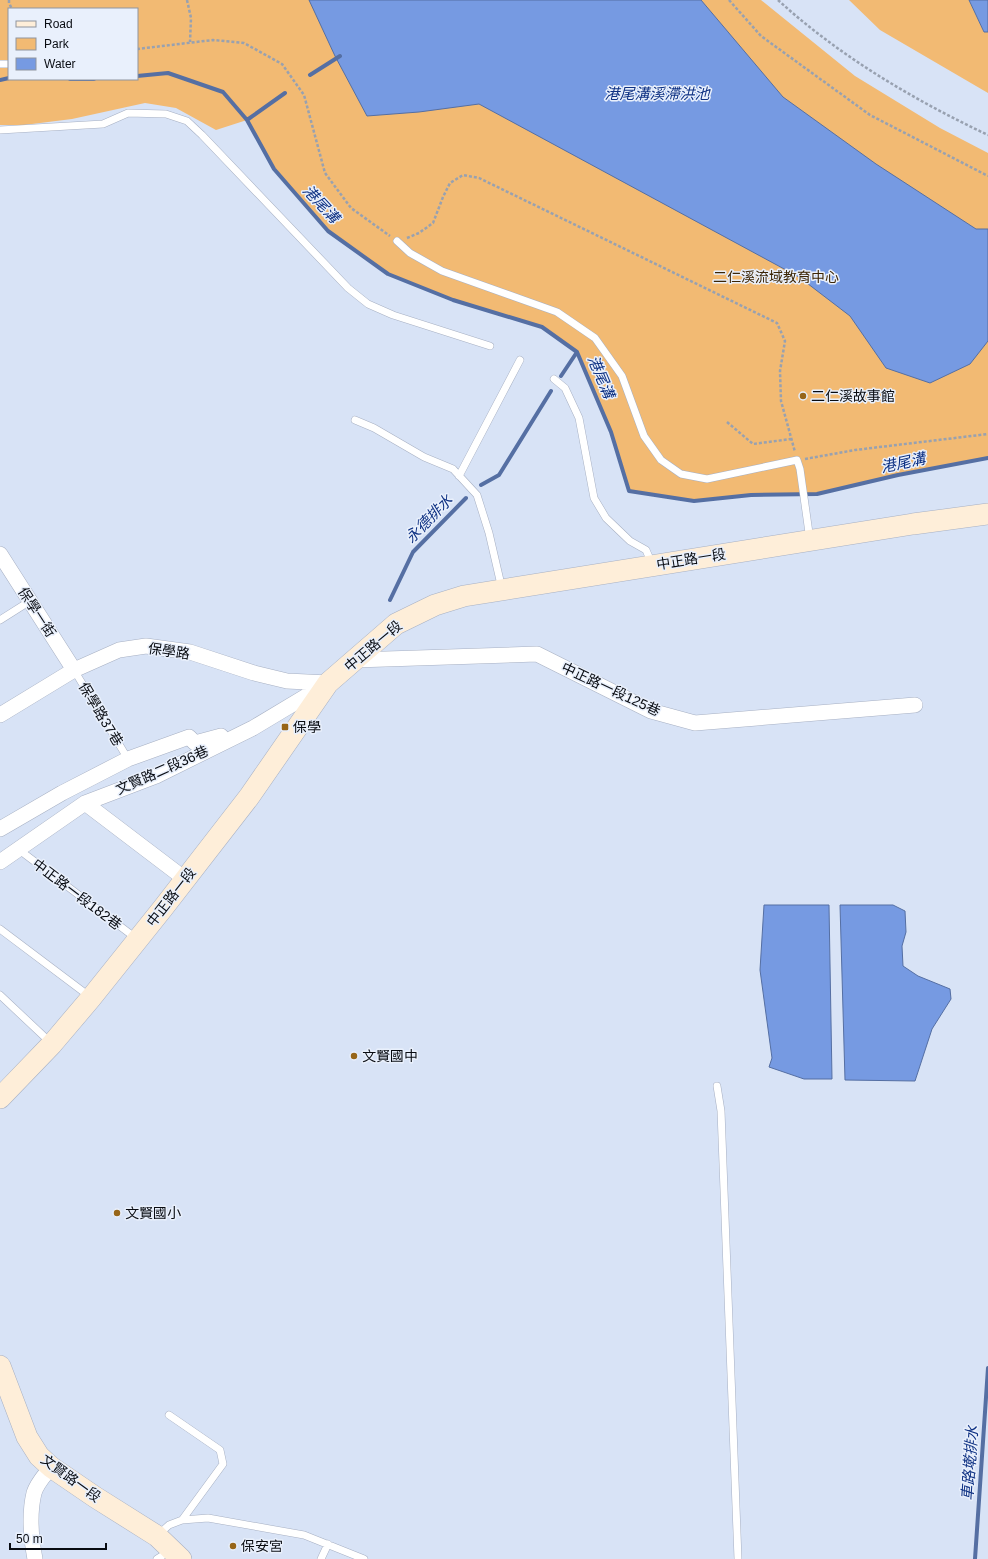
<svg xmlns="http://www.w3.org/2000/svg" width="988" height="1559" viewBox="0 0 988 1559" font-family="Arial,'Noto Sans TC',sans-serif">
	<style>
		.green { fill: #f2ba73; fill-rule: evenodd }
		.water { fill: #769ae2; stroke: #556fa3 }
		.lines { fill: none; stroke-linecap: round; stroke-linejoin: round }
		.stream { stroke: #556fa3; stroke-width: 4 }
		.lane-casing { stroke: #a7b0c3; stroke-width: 8 }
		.street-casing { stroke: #a7b0c3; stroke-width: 16 }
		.secondary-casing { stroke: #a7b0c3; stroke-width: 22 }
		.path { stroke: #98a1b0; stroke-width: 2.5; stroke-dasharray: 3 2; stroke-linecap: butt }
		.lane { stroke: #fff; stroke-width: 7 }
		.street { stroke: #fff; stroke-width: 15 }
		.secondary { stroke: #feeed9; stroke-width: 21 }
		.poi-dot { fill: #976518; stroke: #e9f0fc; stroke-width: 1.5 }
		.labels { text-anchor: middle; stroke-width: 3; stroke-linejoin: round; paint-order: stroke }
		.park-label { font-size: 14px; fill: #3c2504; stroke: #e9f0fc }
		.poi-label { font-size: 14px; fill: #080b11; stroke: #e9f0fc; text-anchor: start }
		.street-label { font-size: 14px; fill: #080b11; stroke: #e9f0fc }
		.water-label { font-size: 15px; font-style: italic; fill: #0e3183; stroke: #e9f0fc }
	</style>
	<rect width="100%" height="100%" fill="#d8e3f6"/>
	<path class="green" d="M0,0H761L855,76L940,128L988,153V458L898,475L817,494L751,495L694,501L629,491L611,432L577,352L542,327L453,300L388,274L328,231L274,169L247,120L216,130L176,108L145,103L72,119L24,125H0ZM9,9H137V79H9Z
		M849,0H969L984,32H988V93L880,30Z"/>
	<path class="water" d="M309,0H701L783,97L876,164L976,229H988V341L970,364L930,383L886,368L850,316L799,277L479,104L419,112L367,116L335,56Z
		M969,0H988V32H984Z
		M764,905H829L832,1079H804L769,1067L772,1058L760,970Z
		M840,905H893L905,911L906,932L902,946L903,966L918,976L950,989L951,999L932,1029L915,1081L845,1080Z"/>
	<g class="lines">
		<path class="stream" d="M310,75L340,56
			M137,76L168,73L223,92L247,120L274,169L328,231L388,274L453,300L542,327L577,352L611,432L629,491L694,501L751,495L817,494L898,475L988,458
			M70,79H94
			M0,80L9,78
			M247,120L285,93
			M561,376L577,352
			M481,485L499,475L551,391
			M390,600L413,552L466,498
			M975,1559L988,1368"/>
		<g class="lane-casing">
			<path id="lane" d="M0,64H9
				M0,130L103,124L128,113L166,114L187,121L202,135L348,288L368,304L393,315L490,346
				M397,241L410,253L442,271L557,312L595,338L622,376L644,436L661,460L681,474L707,479L797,460L800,469L810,540
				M554,379L565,388L579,418L594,498L606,518L630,541L646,550L652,564
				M355,420L374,428L424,457L453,469L477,495L489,533L502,589
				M459,476L520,360
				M0,620L30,601
				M74,670L128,759
				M18,849L137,939
				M0,929L89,996
				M0,995L51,1043
				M717,1086L721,1111L738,1559
				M169,1415L220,1450L223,1464L182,1520
				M158,1535L169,1525L182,1520L208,1518L304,1535L364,1559
				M157,1559L170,1551
				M321,1559L328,1544"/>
		</g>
		<g class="street-casing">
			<path id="street" d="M0,554L74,670
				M355,660L537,654L651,711L695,723L915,705
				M0,715L74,670L119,650L146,646L190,652L254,673L287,681L328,683
				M85,803L185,879
				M0,829L62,793L128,759L189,737L195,743L221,736
				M0,862L85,803L156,776L253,728L323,686
				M35,1559C31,1538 29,1514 34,1493C37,1483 45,1475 51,1467"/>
		</g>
		<g class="secondary-casing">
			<path id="secondary" d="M0,1098L52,1044L91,998L163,908L249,797L328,683L396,624L435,605L464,596L913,524L988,514
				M0,1366L27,1437L39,1456L51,1467L95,1497L157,1536L181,1559"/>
		</g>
		<path class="path" d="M9,0V3L12,9
			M187,0L191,18L190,42
			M729,0L761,36L870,115L988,176
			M778,0C839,56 914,100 988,135
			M137,49L213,40L244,43L282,64L304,95L325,173L351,208L390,236
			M407,238L419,233L433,223L443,197L450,183L463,175L479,178L777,323L785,341L780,371L781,401L795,452
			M727,422L753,444L791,439
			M805,459L855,450L988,434"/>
		<use href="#lane" class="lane"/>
		<use href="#street" class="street"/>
		<use href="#secondary" class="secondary"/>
	</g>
	<g class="poi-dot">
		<circle cx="803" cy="396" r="4"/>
		<rect x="281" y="723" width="8" height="8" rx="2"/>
		<circle cx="354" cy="1056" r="4"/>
		<circle cx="117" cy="1213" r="4"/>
		<circle cx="233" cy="1546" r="4"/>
	</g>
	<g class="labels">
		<g class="park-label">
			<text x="776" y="282">二仁溪流域教育中心</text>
		</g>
		<g class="poi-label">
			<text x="811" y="401">二仁溪故事館</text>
			<text x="293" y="732">保學</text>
			<text x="362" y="1061">文賢國中</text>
			<text x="125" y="1218">文賢國小</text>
			<text x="241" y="1551">保安宮</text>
		</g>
		<g class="street-label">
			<text transform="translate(691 559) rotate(-9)" y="5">中正路一段</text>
			<text transform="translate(37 612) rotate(57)" y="5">保學一街</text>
			<text transform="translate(373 646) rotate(-40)" y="5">中正路一段</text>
			<text transform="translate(169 651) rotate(8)" y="5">保學路</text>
			<text transform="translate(611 689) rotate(25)" y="5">中正路一段125巷</text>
			<text transform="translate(101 714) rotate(59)" y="5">保學路37巷</text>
			<text transform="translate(162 770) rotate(-24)" y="5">文賢路二段36巷</text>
			<text transform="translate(77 894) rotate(37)" y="5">中正路一段182巷</text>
			<text transform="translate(171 897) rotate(-52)" y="5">中正路一段</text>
			<text transform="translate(71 1478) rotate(36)" y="5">文賢路一段</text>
		</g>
		<g class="water-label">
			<text x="657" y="99">港尾溝溪滯洪池</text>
			<text transform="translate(321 204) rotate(47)" y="5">港尾溝</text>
			<text transform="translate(601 377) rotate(67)" y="5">港尾溝</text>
			<text transform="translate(903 463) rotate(-12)" y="5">港尾溝</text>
			<text transform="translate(429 519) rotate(-46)" y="5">永德排水</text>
			<text transform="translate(970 1463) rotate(-86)" y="5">車路墘排水</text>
		</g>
	</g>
	<rect x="8" y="8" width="130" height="72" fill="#e9f0fc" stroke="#8f949e"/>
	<rect x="16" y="21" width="20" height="6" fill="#feeed9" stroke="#8f949e"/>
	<text x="44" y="28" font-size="12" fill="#080b11">Road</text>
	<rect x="16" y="38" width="20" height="12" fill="#f2ba73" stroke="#8f949e"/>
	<text x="44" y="48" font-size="12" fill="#080b11">Park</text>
	<rect x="16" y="58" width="20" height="12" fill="#769ae2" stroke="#8f949e"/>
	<text x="44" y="68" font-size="12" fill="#080b11">Water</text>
	<path d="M10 1543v6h96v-6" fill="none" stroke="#080b11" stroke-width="2"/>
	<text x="16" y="1543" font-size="12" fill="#080b11" stroke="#e9f0fc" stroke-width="3" paint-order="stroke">50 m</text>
</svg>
